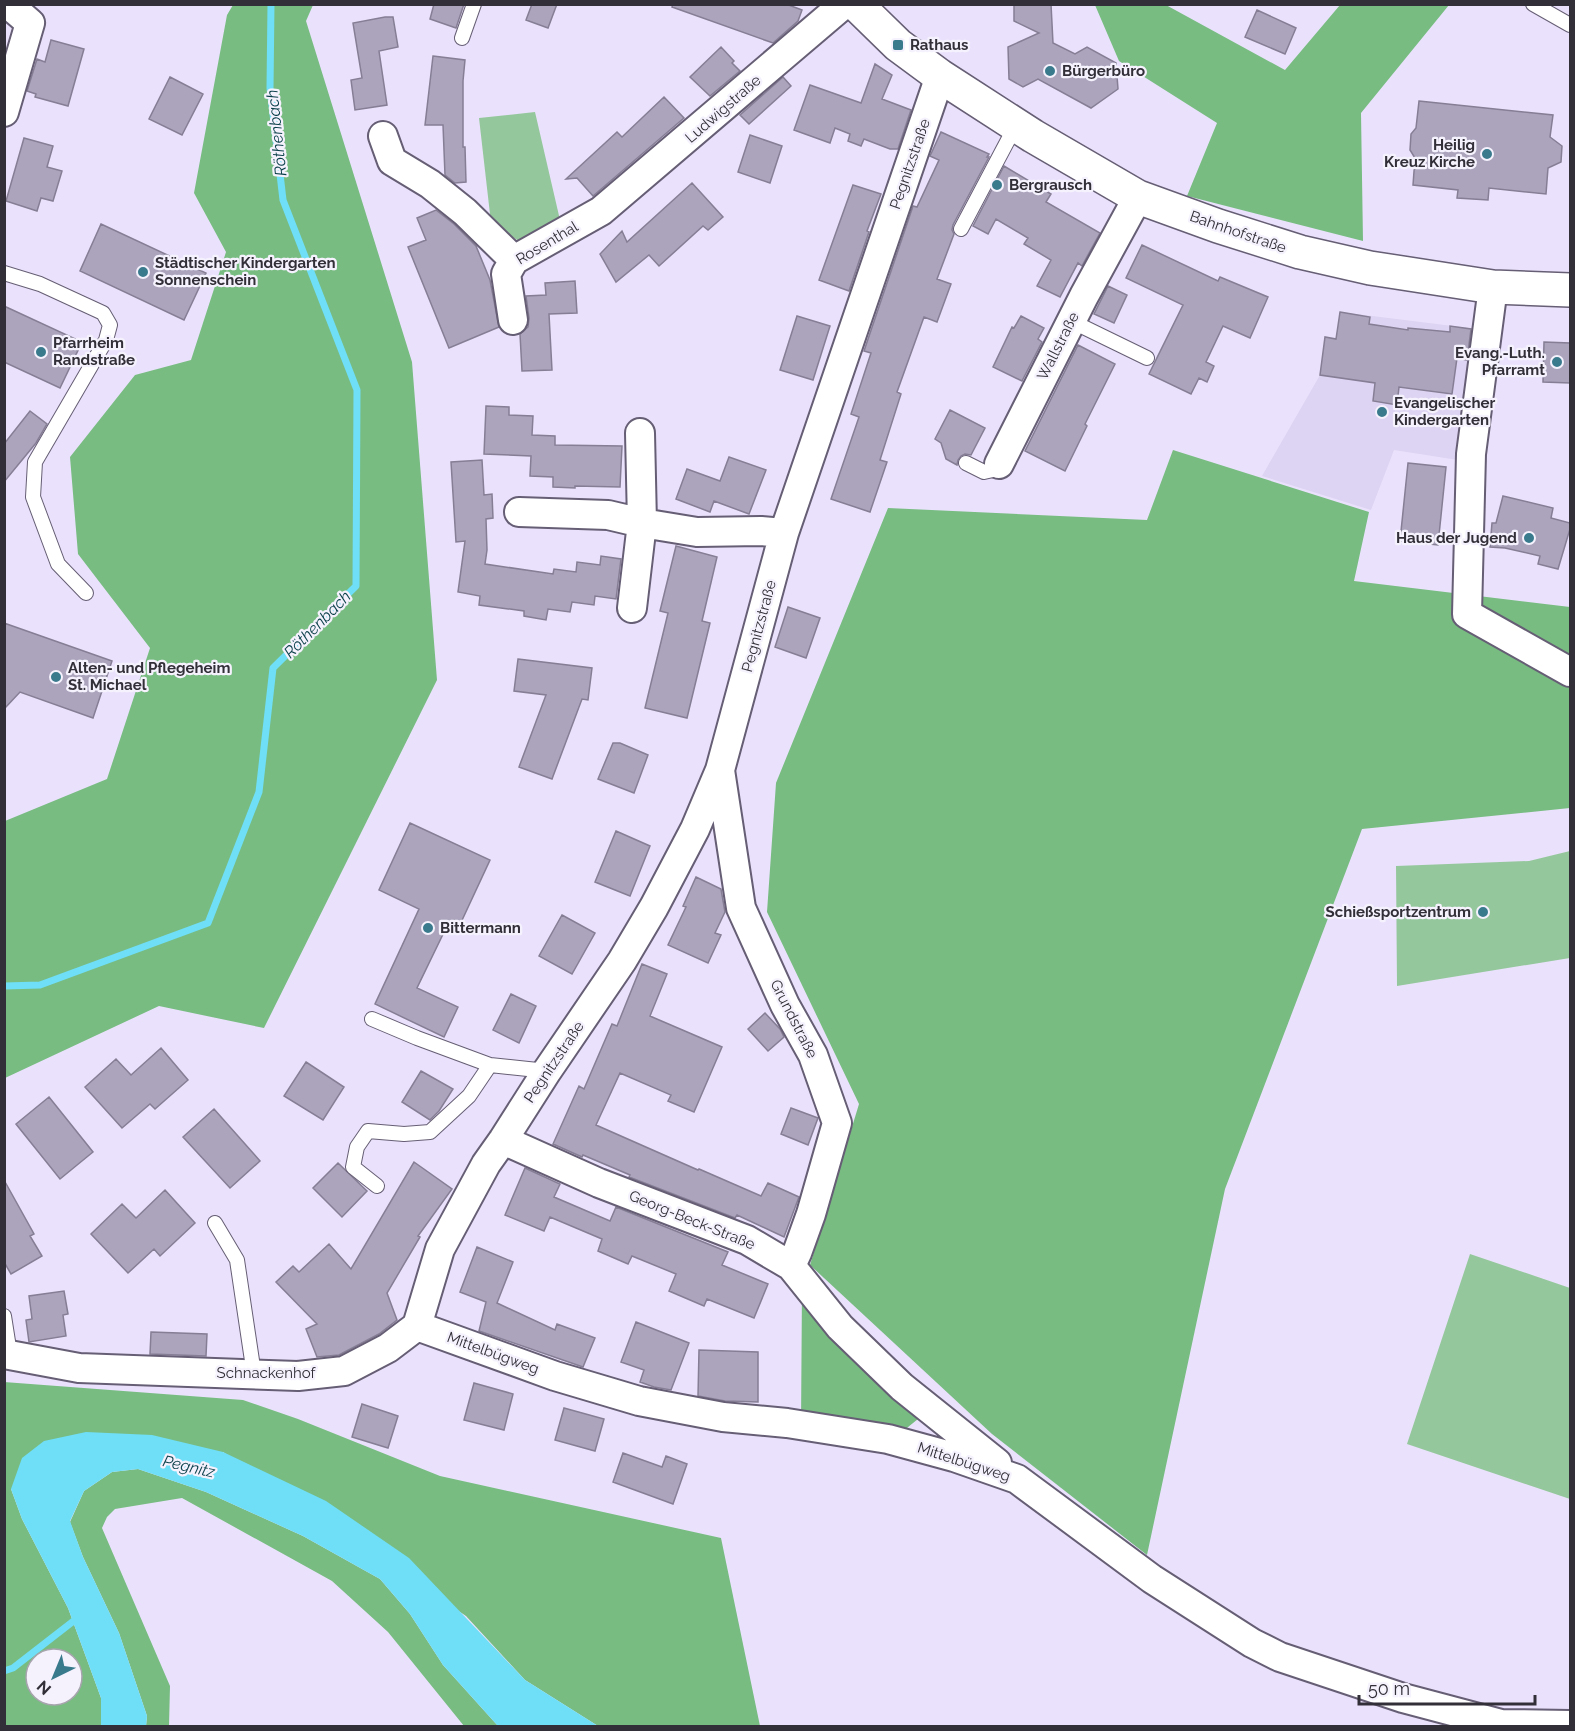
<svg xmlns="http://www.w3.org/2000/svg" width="1575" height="1731" viewBox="0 0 1575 1731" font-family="Raleway,sans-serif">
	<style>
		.built { fill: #ddd3f2 }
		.green { fill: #95c79c }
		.forest { fill: #78bc82; fill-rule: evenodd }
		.water { fill: #6fdff7 }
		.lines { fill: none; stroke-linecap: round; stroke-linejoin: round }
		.stream { stroke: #6fdff7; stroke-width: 7 }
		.building { fill: #aba4bc; stroke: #857e95; stroke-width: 1.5 }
		.lane-casing { stroke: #665e74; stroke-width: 16 }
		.street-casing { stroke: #665e74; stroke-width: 32 }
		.secondary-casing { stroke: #665e74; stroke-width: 36 }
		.lane { stroke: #fff; stroke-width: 14 }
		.street { stroke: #fff; stroke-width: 28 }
		.secondary { stroke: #fff; stroke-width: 33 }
		.poi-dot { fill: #397a8d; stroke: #f5f2fd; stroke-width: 2 }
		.labels { text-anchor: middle; stroke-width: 4.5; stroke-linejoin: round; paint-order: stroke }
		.poi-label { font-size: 15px; font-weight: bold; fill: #322f38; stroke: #f5f2fd; text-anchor: start }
		.street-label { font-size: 15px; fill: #322f38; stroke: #f5f2fd }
		.water-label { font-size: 16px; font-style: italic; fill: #083e48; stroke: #f5f2fd }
	</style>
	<rect width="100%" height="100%" fill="#eae2fc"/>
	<path class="built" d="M1340,312L1477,329L1458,460L1394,450L1371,510L1262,476L1320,375L1325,337L1336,338Z"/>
	<path class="green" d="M535,112L560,220L522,243L491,223L479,118Z
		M1570,851V958L1397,986L1396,866L1529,861Z
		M1470,1254L1570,1288V1499L1407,1444Z"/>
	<path class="forest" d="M233,5H313L306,21L412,362L437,680L264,1028L159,1006L5,1078V821L107,779L150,648L78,554L70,457L135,375L191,360L226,252L194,193L227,15Z
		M1095,5H1166L1285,70L1340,5H1449L1361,113L1363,241L1187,196L1217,123L1119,61Z
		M1173,450L1369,512L1354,581L1570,607V808L1362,829L1225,1189L1147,1555L992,1434L810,1265L859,1104L767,912L776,783L888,508L1147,520Z
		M802,1286L849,1337L918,1419L892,1440L801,1425Z
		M4,1382L243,1400L298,1419L440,1476L721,1538L760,1726H598L525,1680L466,1616L223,1452L11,1489L22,1519L68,1608L101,1698V1726H5ZM36,1659H72V1695H36Z
		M138,1469L206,1492L303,1536L380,1579L410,1614L443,1665L498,1726H464L388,1632L332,1581L182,1498L115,1509L107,1517L102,1528L170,1686L169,1726H146L147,1716L119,1633L83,1557L70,1522L84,1491L112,1472Z"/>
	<path class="water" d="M86,1432L152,1435L223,1452L326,1501L409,1558L525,1680L598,1726H498L443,1665L410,1614L380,1579L303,1536L206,1492L138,1469L112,1472L84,1491L70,1521L83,1557L119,1633L147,1716L146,1726H101V1698L68,1608L22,1519L11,1489L22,1458L44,1441Z"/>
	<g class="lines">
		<path class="stream" d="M4,986L40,985L208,923L259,792L273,668L356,586L357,390L283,200L270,88L271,4
			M4,1671L13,1668L80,1616"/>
	</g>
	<path class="building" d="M434,4H464L456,28L430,19Z
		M532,4H557L548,28L526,20Z
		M673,4H786L802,10L798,21L773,43L672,7Z
		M1014,4H1051L1053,43L1075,54L1087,47L1116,63L1118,89L1091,108L1038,79L1023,87L1009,79L1008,47L1039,33L1014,21Z
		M1257,10L1296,28L1285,54L1245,37Z
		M385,17H393L398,47L379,51L387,105L355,110L351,80L362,78L353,23Z
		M51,40L84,49L68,106L35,97L36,94L27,91L37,59L45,62Z
		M721,47L734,61L732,63L740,71L710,96L690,77Z
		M433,56L465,60L463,81V147H465L466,182L455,183L445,175L443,125H425Z
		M875,64L892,75L882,99L911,110L898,149H890L864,139L861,146L848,141L850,134L835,128L830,143L794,130L810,85L861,103Z
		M170,77L203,94L182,135L149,119Z
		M783,77L791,86L749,124L740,115Z
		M664,97L684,118L593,196L577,178L566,179L617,132L622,137Z
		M1419,101L1553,115L1550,137L1562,146L1561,162L1548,168L1546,194L1489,188L1488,200L1457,198L1458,190L1413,185L1415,158L1410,150L1411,134L1416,128Z
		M941,132L989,154L987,157H989L953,225L952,230L954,234L937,279L951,284L937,322L924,317L897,392L901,394L880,460L887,462L870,512L831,499L859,417L851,414L871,353L864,351L913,206L917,207L939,160L930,156Z
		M750,135L782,146L770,183L738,172Z
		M24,138L53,146L47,167L62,171L53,201L41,198L37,211L6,201Z
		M1004,166L1051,194L1046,202L1100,233L1082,266L1078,263L1060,297L1037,286L1051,260L1024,244L1028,238L996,219L988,234L973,226Z
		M692,183L723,217L708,230L703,226L659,266L649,255L616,282L600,254L622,231L627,242Z
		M853,185L881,194L867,231L869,232L849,291L819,280Z
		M436,210L454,224L476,246L490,280L499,327L449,348L408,247L426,240L417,218Z
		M101,224L206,273L184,320L80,271Z
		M1142,245L1218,281L1220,277L1268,297L1250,338L1223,326L1206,362L1214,366L1207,382L1199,378L1191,394L1149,374L1183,305L1126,278Z
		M575,281L577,313L549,314L552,370L522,371L520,334L528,327L529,318L526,296L546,295L545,283Z
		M1108,286L1127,295L1114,323L1094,314Z
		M4,306L82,342L60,388L4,362Z
		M1340,312L1370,317L1369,324L1408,330V328L1450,332V326L1471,329L1467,360L1457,358L1452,394L1399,387L1397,405L1373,401L1375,383L1320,375L1325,337L1336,339Z
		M797,316L830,326L813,380L780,370Z
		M1021,316L1044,328L1038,339L1042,342L1022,381L993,367L1012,327L1014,328Z
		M1544,342L1570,343V383L1543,382Z
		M1078,345L1115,364L1085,424L1087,426L1065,471L1025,451Z
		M486,406L509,407V415L533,416L532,435L555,436V445L622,446L620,487L575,486V488L553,487V477L530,476L531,456L484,454Z
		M950,410L985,428L971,455L965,454L961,456L958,460L957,465L946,459L941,443L935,439Z
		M30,411L47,424L36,443L4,482V444Z
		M729,457L766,470L749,514L714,501L710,512L676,499L687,469L720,481Z
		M482,460L484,495L492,494L493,518L486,519L487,550L485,564L553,574L554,569L576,572L577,562L600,565L601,556L621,559L616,599L595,596L594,605L572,602L570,612L548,609L546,620L524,616V611L479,605L480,596L458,592L465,541L456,542L451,462Z
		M1408,463L1446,467L1438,545L1400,541Z
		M1503,496L1553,508L1551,518L1570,523V529L1558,569L1538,564L1540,556L1505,548L1490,547L1492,523H1496Z
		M676,546L717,557L702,621L710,623L687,718L645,708L668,613L660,611Z
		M788,607L820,618L806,658L775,647Z
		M4,623L112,661L93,718L20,692L4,709Z
		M518,659L592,668L588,700L582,699L552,779L519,767L546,695L514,691Z
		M613,743H620L648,755L634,793L598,779Z
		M410,823L490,860L457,931L447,926L417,988L458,1007L444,1037L375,1004L419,909L379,890Z
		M616,831L650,846L630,896L595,882Z
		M696,877L721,889L725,912L715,933L721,935L708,963L668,945L686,907L683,906Z
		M562,915L595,933L572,974L539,956Z
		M642,964L667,974L650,1016L722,1047L694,1112L668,1101L671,1095L620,1073L596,1125L698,1170L699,1169L761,1196L768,1183L799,1197L784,1237L737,1215L735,1218L629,1177L630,1175L583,1155L582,1157L553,1144L579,1086L584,1089L612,1024L617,1026Z
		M511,994L536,1006L519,1043L493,1030Z
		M765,1013L780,1029L784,1037L768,1051L748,1029Z
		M161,1048L188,1080L155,1109L150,1104L122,1128L85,1087L116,1059L131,1075Z
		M306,1062L344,1087L323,1120L284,1096Z
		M421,1071L453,1089L439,1111L430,1120L402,1102Z
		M49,1097L93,1152L60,1179L16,1124Z
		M791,1108L818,1118L808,1145L781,1134Z
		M214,1109L260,1161L230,1188L183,1137Z
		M414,1162L452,1189L418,1236L420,1237L387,1293L397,1320L379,1334L339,1355L317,1357L306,1329L317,1324L276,1282L293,1266L299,1272L329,1244L351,1269Z
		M338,1163L367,1191L342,1217L313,1188Z
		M525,1168L560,1184L554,1197L610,1221L616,1207L728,1252L722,1265L768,1284L754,1318L707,1299L704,1306L669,1291L676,1274L632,1256L628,1264L598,1251L602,1239L550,1217L544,1231L505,1215Z
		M4,1180L34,1234L30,1236L42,1256L11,1274L4,1262Z
		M165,1190L195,1223L160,1256L154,1249L128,1273L91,1234L122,1204L136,1218Z
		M477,1247L513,1262L497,1303L555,1330L557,1324L595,1338L583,1367L479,1331L486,1302L460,1292Z
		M64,1291L68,1314L63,1315L66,1336L29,1342L26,1320L32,1319L29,1296Z
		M636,1322L689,1343L671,1390L654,1387L640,1382L644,1370L621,1362Z
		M151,1332L207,1334L206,1356L150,1354Z
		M699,1350L758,1352V1402L725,1401L698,1396Z
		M474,1383L513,1394L504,1430L464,1420Z
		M362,1404L398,1416L388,1448L352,1437Z
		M564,1408L604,1419L595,1451L555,1440Z
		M623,1453L662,1467L666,1456L687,1464L673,1504L613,1482Z"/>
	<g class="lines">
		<g class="lane-casing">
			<path id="lane" d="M1533,4L1570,25
				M462,38L474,4
				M961,229L1016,125
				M4,273L40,284L103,313L110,325L106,340L35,462L33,497L58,564L86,593
				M1071,321L1147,358
				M966,463L984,472L993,470L999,464
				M372,1019L417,1038L490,1065L547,1071
				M377,1186L353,1167L357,1147L368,1131L404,1134L430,1132L469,1096L490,1065
				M215,1223L237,1260L254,1374
				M4,1316L10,1354"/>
		</g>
		<g class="street-casing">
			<path id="street" d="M4,112L30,23L8,4
				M383,136L392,161L430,184L465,212L514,260
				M1493,287L1471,454L1467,614L1570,672
				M513,320L506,274L514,260L601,211L844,4
				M999,464L1084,296L1138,197
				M519,512L608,515L642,523L697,532L761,531L784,533
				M632,608L642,523L640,433
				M720,770L741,908L785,1005L813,1055L837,1123L811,1214L797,1253L791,1266
				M503,1140L599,1183L747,1240L791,1266L840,1327L902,1387L997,1463
				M417,1326L555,1376L639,1401L723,1417L787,1423L888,1439L954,1457L1017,1479L1152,1579L1252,1643L1280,1657L1403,1698L1501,1724L1570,1725
				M4,1354L79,1368L298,1376L344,1371L388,1348L417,1326L440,1249L486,1164L503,1140L547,1071L622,961L654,907L695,829L720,770L784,533L940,76"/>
		</g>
		<g class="secondary-casing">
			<path id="secondary" d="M856,4L898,45L940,76L1033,136L1138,197L1218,226L1300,252L1370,268L1493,287L1570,290"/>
		</g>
		<use href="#lane" class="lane"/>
		<use href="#street" class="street"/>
		<use href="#secondary" class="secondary"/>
	</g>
	<g class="poi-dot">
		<rect x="892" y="39" width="12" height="12" rx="3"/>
		<circle cx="1050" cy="71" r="6"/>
		<circle cx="1487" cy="154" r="6"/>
		<circle cx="997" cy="185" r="6"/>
		<circle cx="143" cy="272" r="6"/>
		<circle cx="41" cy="352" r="6"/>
		<circle cx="1557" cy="362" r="6"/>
		<circle cx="1382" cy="412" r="6"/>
		<circle cx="1529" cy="538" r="6"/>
		<circle cx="56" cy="677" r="6"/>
		<circle cx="1483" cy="912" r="6"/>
		<circle cx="428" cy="928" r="6"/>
	</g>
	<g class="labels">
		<g class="poi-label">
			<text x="910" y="50">Rathaus</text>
			<text x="1062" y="76">Bürgerbüro</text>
			<text x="1475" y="150" text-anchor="end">Heilig<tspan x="1475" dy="17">Kreuz Kirche</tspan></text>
			<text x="1009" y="190">Bergrausch</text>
			<text x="155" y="268">Städtischer Kindergarten<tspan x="155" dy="17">Sonnenschein</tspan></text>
			<text x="53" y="348">Pfarrheim<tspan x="53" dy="17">Randstraße</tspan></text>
			<text x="1545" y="358" text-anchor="end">Evang.-Luth.<tspan x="1545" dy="17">Pfarramt</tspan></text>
			<text x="1394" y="408">Evangelischer<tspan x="1394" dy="17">Kindergarten</tspan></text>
			<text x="1517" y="543" text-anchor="end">Haus der Jugend</text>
			<text x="68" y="673">Alten- und Pflegeheim<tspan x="68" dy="17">St. Michael</tspan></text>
			<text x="1471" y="917" text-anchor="end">Schießsportzentrum</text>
			<text x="440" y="933">Bittermann</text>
		</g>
		<g class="street-label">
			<text transform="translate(723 109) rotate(-41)" y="5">Ludwigstraße</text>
			<text transform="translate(910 164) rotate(-71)" y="5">Pegnitzstraße</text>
			<text transform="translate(1238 232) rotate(19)" y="5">Bahnhofstraße</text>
			<text transform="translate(547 243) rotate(-31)" y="5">Rosenthal</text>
			<text transform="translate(1058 346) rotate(-63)" y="5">Wallstraße</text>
			<text transform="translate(759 626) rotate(-75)" y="5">Pegnitzstraße</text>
			<text transform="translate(794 1019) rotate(63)" y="5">Grundstraße</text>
			<text transform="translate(554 1062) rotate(-56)" y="5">Pegnitzstraße</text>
			<text transform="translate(692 1220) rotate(22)" y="5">Georg-Beck-Straße</text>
			<text transform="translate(493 1353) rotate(20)" y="5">Mittelbügweg</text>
			<text x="266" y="1378">Schnackenhof</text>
			<text transform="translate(964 1462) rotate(18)" y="5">Mittelbügweg</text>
		</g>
		<g class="water-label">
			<text transform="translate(276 133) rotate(-96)" y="6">Röthenbach</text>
			<text transform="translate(317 624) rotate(-45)" y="6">Röthenbach</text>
			<text transform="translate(189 1466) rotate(13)" y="6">Pegnitz</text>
		</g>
	</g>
	<rect width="1575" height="1731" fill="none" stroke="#322f38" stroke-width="12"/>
	<g transform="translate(54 1677) rotate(223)"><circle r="28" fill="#f5f2fd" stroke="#a7a4ae" stroke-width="1.5"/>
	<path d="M0-4.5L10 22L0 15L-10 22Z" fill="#397a8d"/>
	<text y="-9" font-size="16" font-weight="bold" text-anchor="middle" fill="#322f38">N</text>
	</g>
	<path d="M1359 1695v9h176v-9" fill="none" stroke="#322f38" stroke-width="3"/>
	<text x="1368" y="1695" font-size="18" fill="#322f38" stroke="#f5f2fd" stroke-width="4.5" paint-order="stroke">50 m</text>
</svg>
